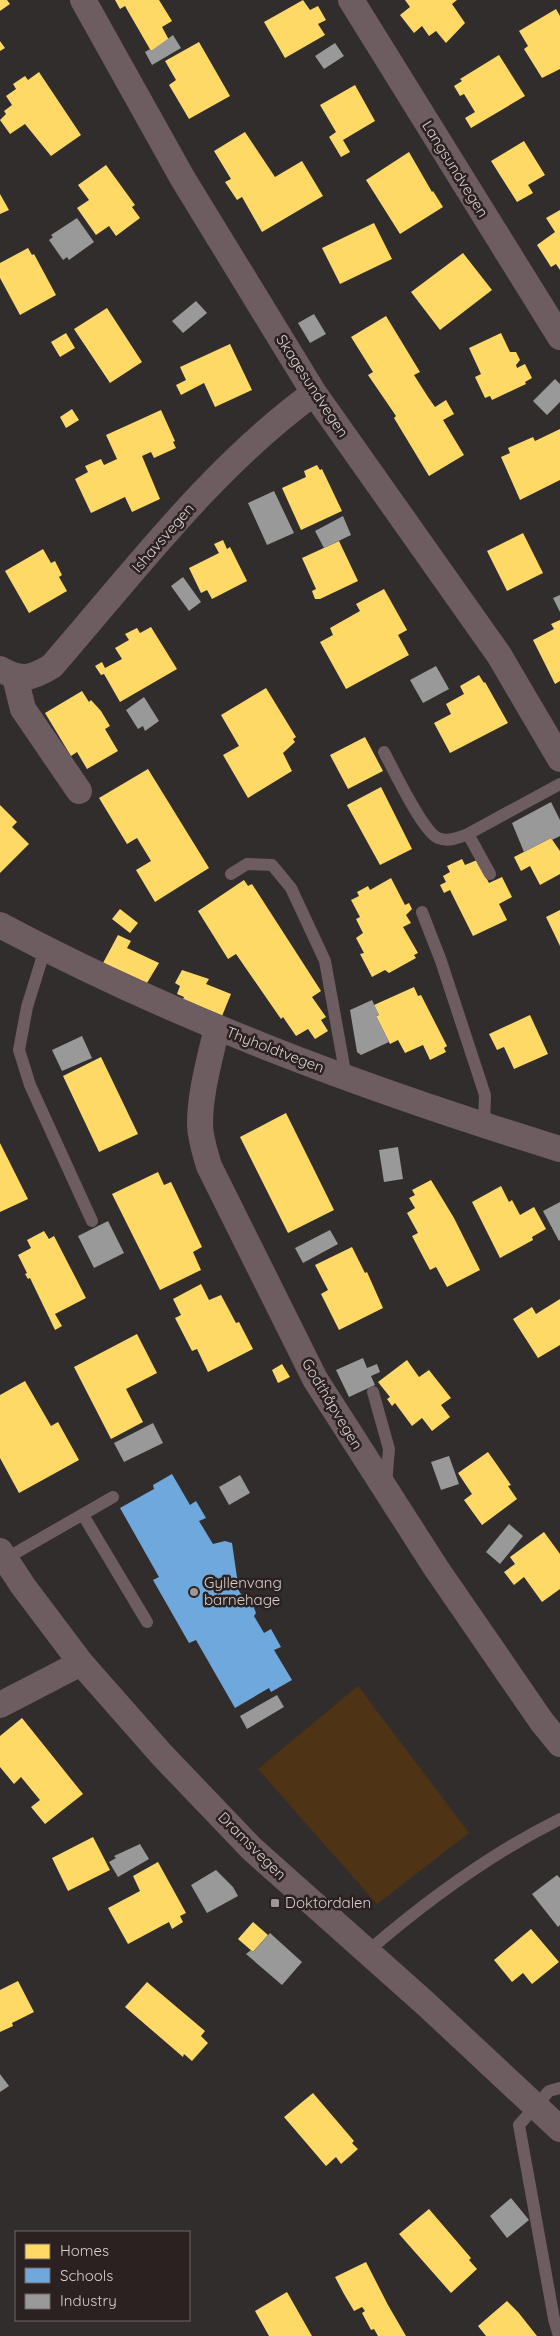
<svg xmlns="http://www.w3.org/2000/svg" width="560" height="2336" viewBox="0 0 560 2336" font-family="Quicksand,sans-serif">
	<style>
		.green { fill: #4f3315 }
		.homes { fill: #ffd966 }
		.schools { fill: #6fa8dc }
		.industry { fill: #999 }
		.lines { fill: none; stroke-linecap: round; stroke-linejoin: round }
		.lane { stroke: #6d5c60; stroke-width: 12 }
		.street { stroke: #6d5c60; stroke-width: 26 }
		.poi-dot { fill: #9d9797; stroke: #2b2120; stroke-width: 2 }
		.labels { text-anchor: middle; stroke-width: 5; stroke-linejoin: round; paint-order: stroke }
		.street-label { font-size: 15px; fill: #d7d0d0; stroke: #2b2120 }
		.poi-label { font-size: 15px; fill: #d7d0d0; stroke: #2b2120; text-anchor: start }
	</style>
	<rect width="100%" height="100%" fill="#322d2d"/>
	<path class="green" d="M358,1686L469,1833L377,1904L258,1769Z"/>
	<path class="homes" d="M0,0H7L10,4L0,11Z
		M115,0H159L172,21L162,27L169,40L151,51L125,6L120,9Z
		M303,0L310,10L318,6L326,20L318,24L325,35L285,58L264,22Z
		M405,0H457L452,4L465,23L446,43L436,31L429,36L422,26L414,33L400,15L410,7Z
		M556,9L560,16V69L542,78L524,49L528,46L519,31Z
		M0,41L5,48L0,51Z
		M199,42L230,96L189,119L169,85L176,80L165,61Z
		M499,55L525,96L471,128L465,118L475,112L464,94L460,96L454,86L462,81L460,79Z
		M39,72L81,135L51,156L25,124L10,134L0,120L6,114L4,111L12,105L6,96L16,89L13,84L25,76L28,80Z
		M355,85L375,121L343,140L350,152L341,157L329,137L336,132L320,105Z
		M245,132L275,177L302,161L323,196L262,232L242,197L237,200L225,182L231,179L214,151Z
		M524,141L545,175L528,185L533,193L517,202L491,161Z
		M409,152L432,192L433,191L443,207L400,234L366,180Z
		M106,165L135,205L132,207L140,218L116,236L109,226L96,235L77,208L89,200L78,185Z
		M0,194L9,210L0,214Z
		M560,210V270L556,264L551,267L537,245L555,232L546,218Z
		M374,223L392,259L340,284L322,248Z
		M28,248L32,255L34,254L56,295L20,315L0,278V263Z
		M463,253L492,290L440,330L411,292Z
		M107,308L142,362L110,383L74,329Z
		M386,316L420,372L414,375L428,397L435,407L446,400L454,414L443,420L464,455L429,476L394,418L396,416L368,375L373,372L351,337Z
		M66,333L75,348L60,357L51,342Z
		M501,333L510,352H516L520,360L516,365L517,368L525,364L532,378L525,382L526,384L492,400L490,396L485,398L475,377L481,374L469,348Z
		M230,344L252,390L215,407L204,383L181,395L176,385L186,380L180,367Z
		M72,409L79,420L66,428L60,417Z
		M161,410L175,441L173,442L176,448L154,458L151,452L142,456L160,499L132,512L125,497L91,513L75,479L88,472L85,466L101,459L104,465L117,459L106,435Z
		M560,429V480L520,500L501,457L510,453L508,448L533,437L535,441Z
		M317,465L320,470L322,469L342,511L301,530L282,488L306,477L304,471Z
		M523,533L543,573L507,591L487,551Z
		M223,540L227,549L230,547L247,581L212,599L207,590L201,593L189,568L219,553L214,544Z
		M339,541L358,581L320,599H315L312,591L316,589L302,558Z
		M43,549L51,563L55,561L62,575L59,577L67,591L29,613L5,571Z
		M384,589L407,630L398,635L409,655L346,689L320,642L333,635L330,628L360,611L356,604Z
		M560,620V681L555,684L533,640L554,629L551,624Z
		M151,627L177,669L120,702L104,674L101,675L95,666L102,662L105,668L122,659L115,648L129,640L125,634L137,628L140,633Z
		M479,675L484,683L485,682L508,723L450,753L434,723L451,714L446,704L464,694L460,686Z
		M266,688L296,737L293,739L295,742L283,753L292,771L248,798L223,755L239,746L221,715Z
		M82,691L89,702L91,700L101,711L110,726L105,729L118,751L87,769L77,752L71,756L45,713Z
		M365,737L383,771L348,789L330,755Z
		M148,769L209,868L155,902L136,870L151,861L137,838L127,844L99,798Z
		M381,787L412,849L380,865L347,805Z
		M0,805L17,822L12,827L29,844L0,873Z
		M551,838L560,851V874L540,885L530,866L521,871L514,857Z
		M462,859L465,865L477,860L489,883L502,877L512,897L499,904L507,920L473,936L450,890L444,893L440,885L446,882L443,876L450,872L447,866Z
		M391,878L405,905L409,903L412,909L406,915L411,923L403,927L418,953L414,955L416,958L389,973L385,970L372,977L360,954L364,953L356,938L363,933L356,919L360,917L351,900L359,896L357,892L368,886L370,890Z
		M244,880L248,886L252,884L321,991L312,997L326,1017L321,1020L328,1031L315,1039L308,1029L296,1036L283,1017L281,1019L236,954L228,959L198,911Z
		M120,909L138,923L130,933L112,919Z
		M560,910V946L546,917Z
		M118,935L131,941L127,948L159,963L147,983L103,963Z
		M182,970L209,979L206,984L231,994L222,1016L183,999L184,997L177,994L180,986L175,983Z
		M414,987L418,996L421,995L447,1046L444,1048L446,1052L430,1060L423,1045L405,1053L398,1040L390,1044L376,1016L379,1015L374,1005Z
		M530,1015L548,1054L514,1069L504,1047L497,1050L489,1034Z
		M101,1057L138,1134L99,1152L63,1076Z
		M286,1113L334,1210L288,1233L240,1137Z
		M0,1143L28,1199L0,1212Z
		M158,1172L164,1185L171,1182L202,1247L193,1252L201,1270L160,1290L112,1194Z
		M431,1180L454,1218L480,1270L447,1287L436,1267L430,1270L412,1236L418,1233L407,1213L415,1208L409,1198L415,1195L412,1190Z
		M501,1186L509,1202L512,1200L520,1215L534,1207L546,1229L532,1237L533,1240L500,1258L472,1202Z
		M44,1231L49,1239L54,1236L86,1298L55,1314L62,1326L55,1330L30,1278L28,1279L25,1274L27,1273L18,1255L31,1248L27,1240Z
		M352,1247L365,1273L367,1272L383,1308L339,1330L321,1294L328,1290L315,1265Z
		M201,1284L209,1300L221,1295L236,1323L239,1322L253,1349L208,1372L197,1349L192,1351L175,1318L181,1315L173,1299Z
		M560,1299V1345L538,1358L513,1319L532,1307L536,1314Z
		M137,1334L157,1373L126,1389L143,1422L111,1439L74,1367Z
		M407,1360L419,1377L429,1370L451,1398L441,1405L450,1417L432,1431L422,1418L412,1426L395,1403L392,1406L387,1399L390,1397L378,1382Z
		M282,1364L290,1377L278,1383L272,1370Z
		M25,1381L51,1426L58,1422L79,1460L19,1493L0,1458V1395Z
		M488,1452L511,1485L508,1486L517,1499L482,1525L464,1500L472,1494L458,1473Z
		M544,1532L560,1554V1589L542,1602L524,1577L514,1585L504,1572L515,1564L510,1557Z
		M22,1718L83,1794L45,1824L31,1807L40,1800L21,1777L14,1784L0,1767V1736Z
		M93,1837L110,1870L68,1891L52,1858Z
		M158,1862L186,1913L180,1916L183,1922L172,1929L169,1922L128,1944L108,1908L140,1891L133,1876Z
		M253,1922L268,1935L253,1952L238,1939Z
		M531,1929L559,1962L532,1984L523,1973L512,1982L494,1960Z
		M18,1981L34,2012L12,2023L13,2026L0,2032V1990Z
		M147,1982L205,2031L201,2036L208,2043L192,2061L184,2054L183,2057L125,2007Z
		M313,2093L354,2141L352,2143L358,2149L341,2164L336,2157L326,2166L284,2117Z
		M429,2209L471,2258L469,2260L477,2269L451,2293L399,2234Z
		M366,2262L388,2305L406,2336H378L374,2329L371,2330L362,2313L365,2311L362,2307L354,2311L344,2294L335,2277Z
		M287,2292L312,2336H269L255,2311Z
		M507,2301L518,2312L537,2336H486L478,2326Z"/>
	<path class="schools" d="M172,1474L190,1505L196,1501L206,1518L199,1521L213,1544L225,1541L232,1543L239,1591L245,1600H251L256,1613L254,1616L264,1633L271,1629L281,1647L274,1650L292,1680L271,1692L269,1688L235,1708L196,1640L189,1643L153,1580L159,1577L120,1508L154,1489L153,1485Z"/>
	<path class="industry" d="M173,35L181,48L152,65L145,52L150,49L151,51Z
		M335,43L344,56L324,69L315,56Z
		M77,218L94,242L69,260L67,257L63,260L49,240L53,237L51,235Z
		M196,301L207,313L183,333L172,321Z
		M314,314L326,334L310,343L298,323Z
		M555,379L560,384V402L547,415L533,401Z
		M274,491L294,533L267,545L248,503Z
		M343,516L351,535L324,548L315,531Z
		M183,577L201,602L189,611L171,586Z
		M560,595V612L553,598Z
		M436,666L449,689L423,703L410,680Z
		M144,697L159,721L145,731L143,726L138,729L126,710Z
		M551,802L560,820V836L552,840L551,838L524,852L512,823Z
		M372,1000L379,1015L376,1016L389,1042L361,1055L357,1052L350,1010Z
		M82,1036L92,1058L62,1071L52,1050Z
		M398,1147L403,1179L384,1182L379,1150Z
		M560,1202V1240L559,1241L543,1211Z
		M108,1221L124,1253L94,1268L78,1236Z
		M330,1230L338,1244L303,1263L295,1248Z
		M363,1358L367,1368L377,1364L380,1372L371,1376L375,1385L349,1397L336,1370Z
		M153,1423L163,1443L124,1462L114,1443Z
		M449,1456L459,1484L441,1490L431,1462Z
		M240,1475L250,1493L229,1505L219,1487Z
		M509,1524L523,1536L500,1564L486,1552Z
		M277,1695L284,1707L247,1729L240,1716Z
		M140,1844L149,1859L118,1877L109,1862L116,1858L114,1856Z
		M216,1870L233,1887L238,1896L207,1913L191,1885Z
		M557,1875L560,1878V1925L558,1927L532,1894Z
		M270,1933L302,1962L282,1985L246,1954L251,1950L253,1952Z
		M0,2074L9,2086L0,2092Z
		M511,2198L529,2220L507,2238L490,2216Z"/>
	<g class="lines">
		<path class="lane" d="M384,752C393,769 423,832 438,838C448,842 458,838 468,834L560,784
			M468,834L490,874
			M231,874L247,864L272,865L291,888L325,961L346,1077
			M422,912L441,961L485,1095L484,1125
			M45,949L27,1007L19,1050L30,1085L92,1221
			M373,1392L389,1449L386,1484
			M83,1515L147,1622
			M5,1559L113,1497
			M367,1952C426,1901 490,1854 560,1819
			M559,2336L554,2319L519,2125L549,2091L560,2088"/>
		<path class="street" d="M83,0L183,179L314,393L499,655L560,759
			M351,0L560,337
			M0,669C21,681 31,679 52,666C133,573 213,466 314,393
			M15,677L23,709L79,791
			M0,925C178,1020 368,1090 560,1149
			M217,1027C210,1059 200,1092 200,1124C200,1138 205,1152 209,1166L315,1379L436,1568L542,1722L560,1744
			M0,1551L23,1586L81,1663L162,1755L252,1849L426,2004L560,2129
			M0,1705L81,1663"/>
	</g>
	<g class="poi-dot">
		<circle cx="194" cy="1592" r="5"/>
		<rect x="270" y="1898" width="10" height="10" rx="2.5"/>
	</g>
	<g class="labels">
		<g class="street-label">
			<text transform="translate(455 169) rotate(58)" y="5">Langsundvegen</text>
			<text transform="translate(312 386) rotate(57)" y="5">Skagesundvegen</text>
			<text transform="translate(163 538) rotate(-49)" y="5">Ishavsvegen</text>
			<text transform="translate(275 1050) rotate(21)" y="5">Thyholdtvegen</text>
			<text transform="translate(332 1404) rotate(59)" y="5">Godthåpvegen</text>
			<text transform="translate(252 1846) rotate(45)" y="5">Dramsvegen</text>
		</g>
		<g class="poi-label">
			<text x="204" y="1588">Gyllenvang<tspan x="204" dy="17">barnehage</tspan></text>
			<text x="285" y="1908">Doktordalen</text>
		</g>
	</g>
	<rect x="15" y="2231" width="175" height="90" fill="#2b2120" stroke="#706766"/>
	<rect x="25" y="2244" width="25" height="15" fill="#ffd966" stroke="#706766"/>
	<text x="60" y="2256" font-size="15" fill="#d7d0d0">Homes</text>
	<rect x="25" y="2268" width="25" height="15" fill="#6fa8dc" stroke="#706766"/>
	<text x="60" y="2281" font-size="15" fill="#d7d0d0">Schools</text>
	<rect x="25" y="2294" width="25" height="15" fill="#999999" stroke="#706766"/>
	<text x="60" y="2306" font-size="15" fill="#d7d0d0">Industry</text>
</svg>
